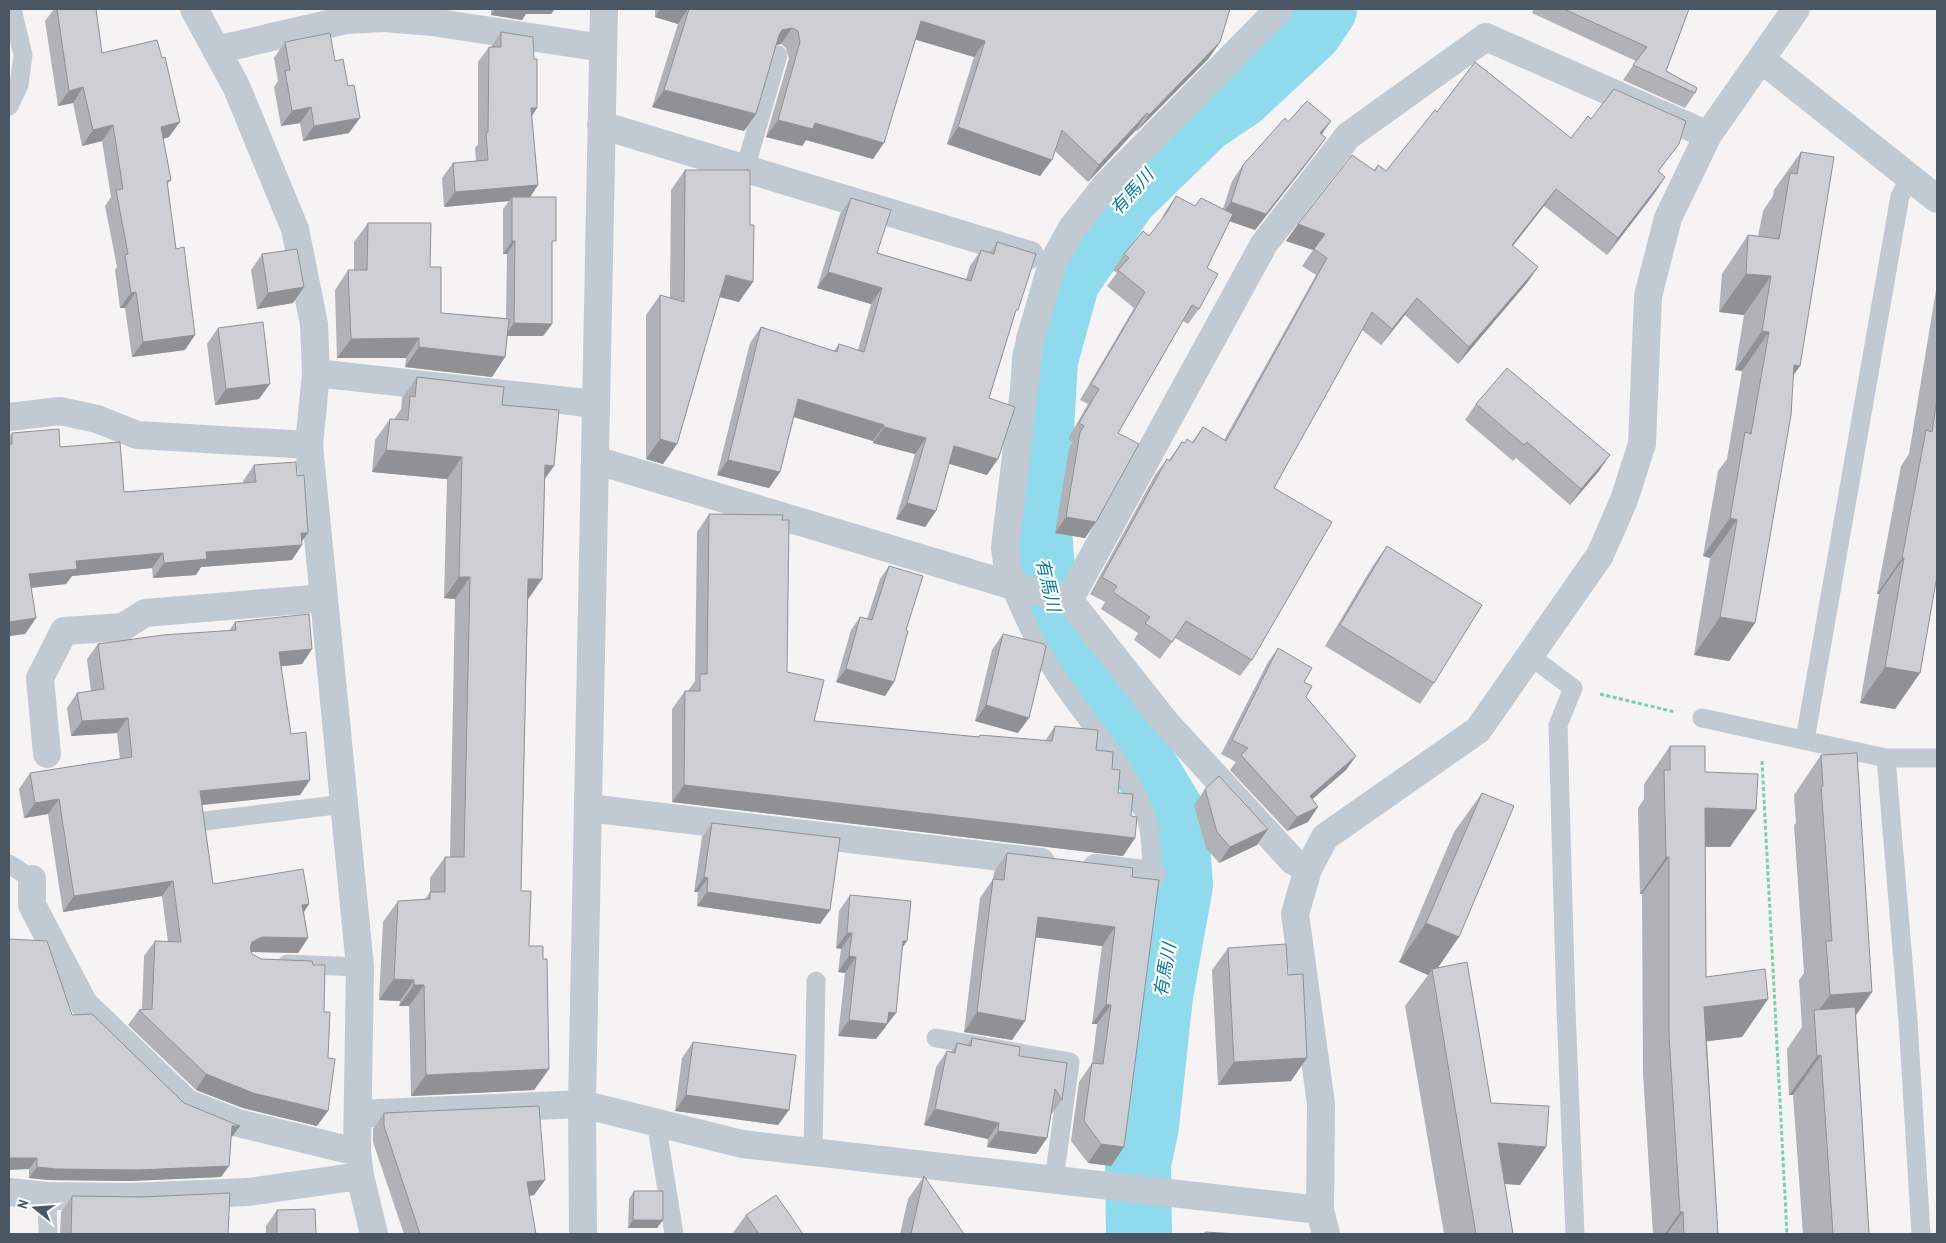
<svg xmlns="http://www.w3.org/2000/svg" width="1946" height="1243" viewBox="0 0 1946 1243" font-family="'Archivo Narrow','Noto Sans JP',sans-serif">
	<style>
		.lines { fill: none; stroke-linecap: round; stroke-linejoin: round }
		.river { stroke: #90daee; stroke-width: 66 }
		.path { stroke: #7ad0a6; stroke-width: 3; stroke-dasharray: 4 2.5; stroke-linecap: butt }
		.service { stroke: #c1cad2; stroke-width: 19 }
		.minor { stroke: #c1cad2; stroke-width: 28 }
		.tertiary { stroke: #c1cad2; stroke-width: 28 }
		.wall { fill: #b0b2b7 }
		.shaded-wall { fill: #909195 }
		.building { fill: #cdcfd5; stroke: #909195 }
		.labels { text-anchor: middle; stroke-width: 4.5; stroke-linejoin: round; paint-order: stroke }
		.water-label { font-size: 18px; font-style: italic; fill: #0c7c9b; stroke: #fff }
	</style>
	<rect width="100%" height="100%" fill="#f5f3f3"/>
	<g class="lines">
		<path class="river" d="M1139,1234L1138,1164L1146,1126L1160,996L1180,885L1175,818L1052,613L1042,574L1037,496L1045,360L1067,280L1125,196L1202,121L1239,96L1310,30L1324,9"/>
		<path class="path" d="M1600,694L1675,712
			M1762,761L1787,1234"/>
		<path class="service" d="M9,106L19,85L23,55L12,9
			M745,169L778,55
			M1010,585C1023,618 1039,651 1059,680C1086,720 1122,760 1141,804C1152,827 1151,851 1152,875
			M1530,656L1573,688L1558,725L1566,1009L1575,1234
			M1702,718L1886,758H1937
			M1805,740L1900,196L1911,177
			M1886,758L1908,1021L1921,1234
			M205,821L344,804
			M9,864L32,879
			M287,964L360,967
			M936,1038L1070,1062L1054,1180
			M656,1121L674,1234
			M813,1152L816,981
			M47,1196L48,1234"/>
		<path class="minor" d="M194,9L236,86L295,229L314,324L316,373L309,445L360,967L357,1152L360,1176L374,1234
			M216,50L346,20L385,18L432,22L603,48
			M1761,59L1937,199
			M601,125L1030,255
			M316,373L596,404
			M9,417L60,411L97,419L137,435L309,445
			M595,460L1010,585L1069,600L1264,244L1348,136L1486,37L1708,135
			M1010,585L1005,548L1030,339L1053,262L1072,228L1106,185L1279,9
			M1069,600L1166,723L1293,861L1308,869
			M47,754L40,678L64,631L123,627L145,613L324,598
			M588,808L1041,862
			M1096,868L1152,875
			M32,879V905L84,1004L187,1103L238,1123L357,1152
			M358,1114L582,1104L742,1144L1320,1210
			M9,1192L47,1196L129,1197L248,1192L360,1176
			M1326,1234L1320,1210L1321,1104L1295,914L1308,869L1325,837L1478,730L1600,555L1624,500L1642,444L1648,296L1668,218L1708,135L1796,9"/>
		<path class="tertiary" d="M583,1234L582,1104L604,9"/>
	</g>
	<path class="wall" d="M54,9H96L102,53L169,137L163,139L171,180L167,185L185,350L132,357L125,308H120L115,270L117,267L105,206L111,197L102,141L82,146L73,103L58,106L45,21Z
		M491,9H555L551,14H526L522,20L491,15Z
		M655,9H1230L1220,42L1209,58L1137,131L1136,130L1088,182L1055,151L1040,176L947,144L974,57L916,39L873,159L806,140L802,146L766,137L789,58L786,48L781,44L776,45L756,114L744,131L652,107L678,24L655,17Z
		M1534,9H1689L1666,71L1695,93L1685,108L1623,80L1636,61L1532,13Z
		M501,32L534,59L537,108L532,116L538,185L530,197L552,246V324L543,336H507L505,357L492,377L405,367L406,358H337L335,290L348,270H354V242L368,223L430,267L441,313L506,318L507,254H503V209L509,201L444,207L442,178L453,163L476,161L475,148L478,144V62L489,47H491Z
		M285,42L335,61L348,86L349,133L303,141L300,123L281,126L274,87L278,81L274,58Z
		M1437,112L1571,138L1591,119L1679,144L1658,172L1665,177L1654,194L1607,255L1544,206L1513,246L1538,267L1526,284L1458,364L1405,315L1381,345L1362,330L1274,488L1252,660L1240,676L1175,638L1160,659L1134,640L1138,633L1101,609L1105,602L1090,594L1155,475L1167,459L1169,460L1182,442L1185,443L1192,442L1203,427L1224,440L1316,275L1302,266L1313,250L1286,241L1298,224L1374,170L1378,165L1386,171Z
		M1331,121L1321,134L1315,153L1255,230L1230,221L1207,268L1199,309L1188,324L1183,321L1118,433L1096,522L1085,538L1055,533L1069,448L1073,442L1068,439L1088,404L1080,400L1134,308L1107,286L1117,273L1113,270L1124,254L1149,236L1160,222L1165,212L1176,196L1195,206L1223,209L1232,181L1243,165L1288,122Z
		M1801,152L1800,366L1793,375L1755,623L1729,661L1694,655L1710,558L1703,556L1718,471L1727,459L1742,371L1735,370L1744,315L1719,312L1722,274L1748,235L1758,236L1763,211L1773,196L1774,190Z
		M685,170L739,302L719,297L677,444L663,464L646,459V315L660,295L670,298L671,190Z
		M851,198L877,253L966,279L970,266L981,250L990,253L997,242L1014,317L989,398L987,475L949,463L936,511L925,527L896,519L915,454L873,443V441L794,417L780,472L769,488L717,475L750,343L761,327L834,351L839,344L858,350L871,304L817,288L840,214Z
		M262,254L293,303L257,309L251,270Z
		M1937,284V576L1920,673L1895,709L1860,703L1879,594H1877L1901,466L1909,454Z
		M218,328L259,399L215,405L207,344Z
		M417,377L502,405L545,478L542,579L528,600L521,891L529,946L543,959L549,1069L534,1090L411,1096L409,1006H399L400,1001L379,1000L383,922L398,901L425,899L430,892V878L445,857H450L455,599L444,598L447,479L372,472L375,440L390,419H395V418L401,409L402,398Z
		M1476,404L1599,471L1570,505L1516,458L1513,461L1465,420Z
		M12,433L60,447L124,492L244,483L243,481L254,465L302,541L292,560L201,567L196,575L153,578L152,568L72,576L66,584L31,588L36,618L25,634L9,636V437Z
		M709,514L782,520L787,672L814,721L978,737L980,735L1045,741L1055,726L1096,750L1112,769L1118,793L1131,816L1135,838L1123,856L672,802V709L685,691H688L695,681L697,532Z
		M1387,546L1434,683L1420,704L1325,646L1372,567Z
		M889,566L906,630L894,682L885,696L836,682L851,630L860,617L867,619L880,579Z
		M235,622L312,649L302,664L281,666L291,734L310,780L300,795L202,805L213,884L309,904L304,912L308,938L298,953L251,952L317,1126L243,1108L196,1090L128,1025L139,1010L142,1009L144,956L155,941L168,942L162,896L63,912L48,814L24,818L19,789L30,773L120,759L117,733L71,736L67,708L77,693L91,691L87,659L98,644L229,631Z
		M1003,634L1018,733L975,721L992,650Z
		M1278,648L1304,682L1306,697L1356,756L1346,770L1312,799L1308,822L1287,831L1230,770L1236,762L1221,754L1268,662Z
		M1670,746L1705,772L1730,847H1705L1706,977L1768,999L1742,1037L1707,1041L1718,1234H1653L1643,1073L1642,894H1640L1638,808L1644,799V784Z
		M1821,755L1872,992L1856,1015L1869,1234H1803L1793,1095H1789L1787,1049L1802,1027L1799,980L1804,973L1794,825L1796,823L1794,795Z
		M1205,789L1268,829L1257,845L1219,863L1206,848L1194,805Z
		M1482,793L1438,967L1491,1103L1520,1185L1504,1184L1513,1234H1444L1405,1006L1428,975L1399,962L1454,832Z
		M712,823L830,910L820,924L697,906L698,892H694L702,837Z
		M1007,853L1132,877L1124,1147L1111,1166L1088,1163L1071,1141L1079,1082L1092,1063L1097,1024H1092L1102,946L1036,937L1025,1021L1012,1040L964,1032L980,898L993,879L994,872Z
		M850,895L902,948L885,1029H884L876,1039L838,1036L845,973L838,972L841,949L836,948L839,911Z
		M1228,948L1291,1081L1218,1085L1212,970Z
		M72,1015L184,1103L232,1137H231L221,1177L129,1181L48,1180L29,1178V1169Z
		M972,1038L1019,1056L1067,1063L1062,1100L1051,1115L1047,1138L1036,1154L987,1147L988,1139L924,1125L936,1067L947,1051L951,1052L957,1043L967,1045Z
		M693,1042L789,1110L778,1125L675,1111L682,1058Z
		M384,1113L545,1180L534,1195L529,1196L536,1234H404L373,1142V1129Z
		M924,1176L964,1234H900L908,1199Z
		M634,1191L663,1220L657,1228H628L629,1199Z
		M72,1196L228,1234H60L61,1212Z
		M277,1210L316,1234H266V1226Z
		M746,1215L803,1234H732Z"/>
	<path class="shaded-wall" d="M495,9H555L551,14H526L522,20L491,15Z
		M660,9H688L678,24L655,17Z
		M921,21L985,41L974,57L910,38Z
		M792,28L781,44L771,47L782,30Z
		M1220,42L1209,58L1137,131L1149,115Z
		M83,87L73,103L58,106L69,91Z
		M664,90L756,114L744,131L652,107Z
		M311,107L300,123L281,126L292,111Z
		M531,108H537L527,123Z
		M1147,113L1136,130L1088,182L1099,165Z
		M360,118L349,133L303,141L314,126Z
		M778,120L815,123L884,143L873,159L806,140L802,146L766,137Z
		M1331,121L1320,137V133Z
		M180,122L169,137L150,142L161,127Z
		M113,125L102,141L82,146L93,130Z
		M958,127L1052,160L1040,176L947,144Z
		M1326,138L1315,153L1255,230L1220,218L1231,202Z
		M1665,177L1654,194L1607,255L1618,238Z
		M538,185L528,200L512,197L509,201L444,207L455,192Z
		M1556,189L1544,206L1500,262L1512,245Z
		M1298,224L1325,234L1313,250L1286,241Z
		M512,241H515L507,254H503Z
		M1538,267L1526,284L1458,364L1469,347Z
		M828,272L882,288L871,304L817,288Z
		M1746,274L1771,276L1744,315L1719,312Z
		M726,275L753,282L739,302L712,295Z
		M304,287L293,303L257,309L268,293Z
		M136,292L125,308H120L131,293Z
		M1417,298L1405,315L1381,345L1392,329Z
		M514,323L552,324L543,336H505Z
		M1762,331L1769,332L1742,371L1735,370Z
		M195,335L185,350L132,357L143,342Z
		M419,338L406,358H337L351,339Z
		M419,347L505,357L492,377L405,367Z
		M1794,365L1800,366L1773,404Z
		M270,384L259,399L215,405L226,389Z
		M798,399L884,425L873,441L787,415Z
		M884,427L926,438L915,454L873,443Z
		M660,439L677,444L663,464L646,459Z
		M954,446L998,459L987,475L943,462Z
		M386,450L462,457L447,479L372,472Z
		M1610,455L1599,471L1570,505L1581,489Z
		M728,460L780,472L769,488L717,475Z
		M545,465L554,466L539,487Z
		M907,503L936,511L925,527L896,519Z
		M1066,517L1096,522L1085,538L1055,533Z
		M1730,518L1737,520L1710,558L1703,556Z
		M301,533H308L299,545H302L292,560L201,567L196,575L153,578L164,563L206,552Z
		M163,553L152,568L72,576L66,584L18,589L29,574L76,561Z
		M1902,558H1904L1879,594H1877Z
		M459,577H470L455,599L444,598Z
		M528,579H542L527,600Z
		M1720,617L1755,623L1729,661L1694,655Z
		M36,618L25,634L9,636V622Z
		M312,649L302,664L268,668L279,652Z
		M1885,667L1920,673L1895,709L1860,703Z
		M846,669L894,682L885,696L836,682Z
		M986,705L1029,718L1018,733L975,721Z
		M128,718L117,733L71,736L82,721Z
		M1356,756L1346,770L1300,810L1310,796Z
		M310,780L300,795L190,806L200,791Z
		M684,785L1135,838L1123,856L672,802Z
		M59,799L48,814L24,818L35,803Z
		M1318,807L1308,822L1287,831L1297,817Z
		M1705,808L1756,810L1730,847L1679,846Z
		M1268,829L1257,845L1219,863L1230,847Z
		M1666,857H1669L1642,894H1640Z
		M704,877L708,878L698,892H694Z
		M173,881L162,896L63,912L74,896Z
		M707,892L830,910L820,924L697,906Z
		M309,904L299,919L302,905Z
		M1038,917L1115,927L1102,946L1025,936Z
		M1426,923L1459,937L1433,975L1432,969L1428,975L1399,962Z
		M847,933H852L841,949L836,948Z
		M262,937L308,938L298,953L251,952L242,957L252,942Z
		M903,941H907L896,957Z
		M849,956L856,957L845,973L838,972Z
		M394,979L414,980L400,1001L379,1000Z
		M414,985H424L409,1006H399Z
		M1872,992L1845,1031L1814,1017L1830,995Z
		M1768,999L1742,1037L1678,1045L1704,1007Z
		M1106,1004L1111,1005L1097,1024H1092Z
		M889,1012L896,1013L876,1039L838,1036L849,1020Z
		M977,1012L1025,1021L1012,1040L964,1032Z
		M1821,1055L1793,1095H1789L1817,1056Z
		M1307,1058L1291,1081L1218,1085L1234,1062Z
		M549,1069L534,1090L411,1096L426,1075Z
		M206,1074L328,1111L317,1126L243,1108L196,1090Z
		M686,1095L789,1110L778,1125L675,1111Z
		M935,1109L999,1123L988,1139L924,1125Z
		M232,1126H240L232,1137H224Z
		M998,1131L1047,1138L1036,1154L987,1147Z
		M1498,1143L1546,1147L1520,1185L1471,1181Z
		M1101,1144L1124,1147L1111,1166L1088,1163Z
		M9,1158H37L29,1169L9,1170Z
		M229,1166L221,1177L129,1181L48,1180L29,1178L37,1167Z
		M545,1180L534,1195L516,1198L527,1182Z
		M1680,1212H1683L1667,1234H1665Z
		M633,1220H663L657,1228H628Z"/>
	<path class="building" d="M57,9H96L102,53L157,40L162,58L165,57L180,122L161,127L171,180L167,181L176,249L184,247L195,335L143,342L136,292L131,293L125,255L128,254L116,190L123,189L113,125L93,130L83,87L69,91Z
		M689,9H1230L1220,42L1149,115L1147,113L1099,165L1062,130L1052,160L958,127L985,41L921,21L884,143L815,123L813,129L778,120L800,42L798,31L792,28L782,30L779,35L756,114L664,90Z
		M1564,9H1689L1666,71L1697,88L1695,93L1633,65L1647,47Z
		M501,32L533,37L534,59H537V108H531L538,185L455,192L453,163L488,160L486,133L488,132L489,47H501Z
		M330,33L335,61L343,59L348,86L354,85L360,118L314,126L311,107L292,111L285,71L290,70L285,42Z
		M1475,62L1571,138L1588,116L1591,119L1614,89L1686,121L1679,144L1658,171L1665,177L1618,238L1556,189L1512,245L1538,267L1469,347L1417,298L1392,329L1372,312L1274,488L1332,522L1252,660L1186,621L1172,642L1145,623L1150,617L1113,592L1117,586L1102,577L1167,459L1170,461L1182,442L1185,443L1187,439L1193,443L1203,427L1226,441L1327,258L1314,249L1325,234L1298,224L1352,155L1375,171L1378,165L1386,171L1435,110L1437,112Z
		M1307,101L1331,121L1320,133L1326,138L1266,214L1231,202L1243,165L1285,118L1288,122Z
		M1801,152L1834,157L1800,366L1794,365L1791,415L1755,623L1720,617L1737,520L1730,518L1745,432L1751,434L1769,332L1762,331L1771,276L1746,274L1748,235L1779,239L1790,173L1797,174Z
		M685,170H750V225H754L753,282L726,275L677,444L660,439V295L684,302Z
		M1176,196L1195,206L1201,198L1233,214L1207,268L1218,274L1199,309L1192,305L1118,433L1139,444L1096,522L1066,517L1080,432L1084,426L1079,423L1099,389L1091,384L1145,292L1118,270L1129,258L1124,254L1143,231L1149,236L1168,211Z
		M512,197H556V241H552V324L514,323L515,241H512Z
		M851,198L891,210L877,253L971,281L981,250L994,254L997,242L1036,254L1018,310H1016L989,398L1015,407L998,459L954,446L936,511L907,503L926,438L884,427V425L798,399L780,472L728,460L761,327L837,352L839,344L864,352L882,288L828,272Z
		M368,223H431L430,267H441V313L509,319L505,357L419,347V338L351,339L348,270H367Z
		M297,249L304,287L268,293L262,254Z
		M263,322L270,384L226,389L218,328Z
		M1507,368L1610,455L1581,489L1527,442L1524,445L1476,404Z
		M417,377L504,387L502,405L559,410L554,466L545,465L542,579H528L521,891H531L529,946H543V959H547L549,1069L426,1075L424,985H414V980L394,979L398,901L430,899V892H445V857H464L470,577H459L462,457L386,450L390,419L408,420L410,396L415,397Z
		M1937,399V576L1920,673L1885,667L1904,558H1902L1926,430L1932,432Z
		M59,429L60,447L120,442L124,492L256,482L254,465L296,462L297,476L304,475L308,533H301L302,545L206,552L207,559L164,563L163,553L76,561L77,569L29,574L36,618L9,622V444H12V433Z
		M709,514L783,515L782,520H789L787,672L824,680L814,721L979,737L980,735L1052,741L1055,726L1098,730L1096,750L1113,752L1112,769L1120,770L1118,793L1133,794L1131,816L1137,817L1135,838L684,785L685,691H700V674H707Z
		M1387,546L1482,605L1434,683L1340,625Z
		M889,566L923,576L906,630L908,631L894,682L846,669L860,617L872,620Z
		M309,614L312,649L279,652L291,734L306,732L310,780L200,791L213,884L303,869L309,904L302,905L308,938L262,937L252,942L250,948L252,954L261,959L312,961L313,965H325L324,1012H330L328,1058L335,1059L328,1111L253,1093L206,1074L139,1010L152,1009L155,941L181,942L173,881L74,896L59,799L35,803L30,773L132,757L128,718L82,721L77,693L104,689L98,644L163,635L236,630L235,622Z
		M1003,634L1044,644L1046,647L1029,718L986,705Z
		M1278,648L1312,668L1304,682L1312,686L1306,697L1356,756L1310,796L1318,807L1297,817L1241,755L1248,748L1232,740Z
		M1670,746H1705V772L1758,774L1756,810L1705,808L1706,977L1765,969L1768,999L1704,1007L1718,1234H1684L1683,1212H1680L1669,1036V857H1666L1664,770H1670Z
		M1857,753L1872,992L1830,995L1826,941H1832L1821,786H1823L1821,755Z
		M1219,776L1268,829L1230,847L1217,832L1205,789Z
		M1482,793L1514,806L1459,937L1426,923Z
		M712,823L840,838L830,910L707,892L708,878L704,877Z
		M1007,853L1133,868L1132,877L1159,880L1124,1147L1101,1144L1084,1121L1092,1063L1103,1064L1111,1005L1106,1004L1115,927L1038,917L1025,1021L977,1012L993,879L1004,880Z
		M850,895L911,901L907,941H903L896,1013L889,1012L887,1024L849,1020L856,957L849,956L852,933H847Z
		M9,939L47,941L72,1015L92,1014L184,1103L240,1126H232L229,1166L137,1170L56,1169L37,1167V1158H9Z
		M1286,944L1288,975L1303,974L1307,1058L1234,1062L1228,948Z
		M1467,962L1491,1103L1549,1106L1546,1147L1498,1143L1513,1234H1476L1432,969Z
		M1855,1007L1869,1234H1833L1821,1055L1817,1056L1814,1010Z
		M972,1038L1020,1047L1019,1056L1067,1063L1062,1100L1055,1089L1047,1138L998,1131L999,1123L935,1109L947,1051L955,1053L957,1043L971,1046Z
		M693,1042L796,1055L789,1110L686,1095Z
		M539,1106L545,1180L527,1182L536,1234H420L384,1126V1113Z
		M924,1176L964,1234H911Z
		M634,1191H663V1220H633Z
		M230,1193L228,1234H71L72,1196L141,1197Z
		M776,1195L803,1234H759L746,1215Z
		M315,1209L316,1234H277V1210Z
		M1205,1232L1238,1234H1205Z"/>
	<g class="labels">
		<g class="water-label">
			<text transform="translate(1132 192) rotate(-48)" y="6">有馬川</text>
			<text transform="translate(1048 585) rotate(77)" y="6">有馬川</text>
			<text transform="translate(1165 970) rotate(-80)" y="6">有馬川</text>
		</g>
	</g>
	<rect width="1946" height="1243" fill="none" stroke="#4a5661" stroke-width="20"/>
	<g transform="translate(35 1208) rotate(287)" stroke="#ffffff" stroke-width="4" paint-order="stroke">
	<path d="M0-4L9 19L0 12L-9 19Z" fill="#4a5661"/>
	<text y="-8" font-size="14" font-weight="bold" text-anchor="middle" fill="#4a5661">N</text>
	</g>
</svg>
